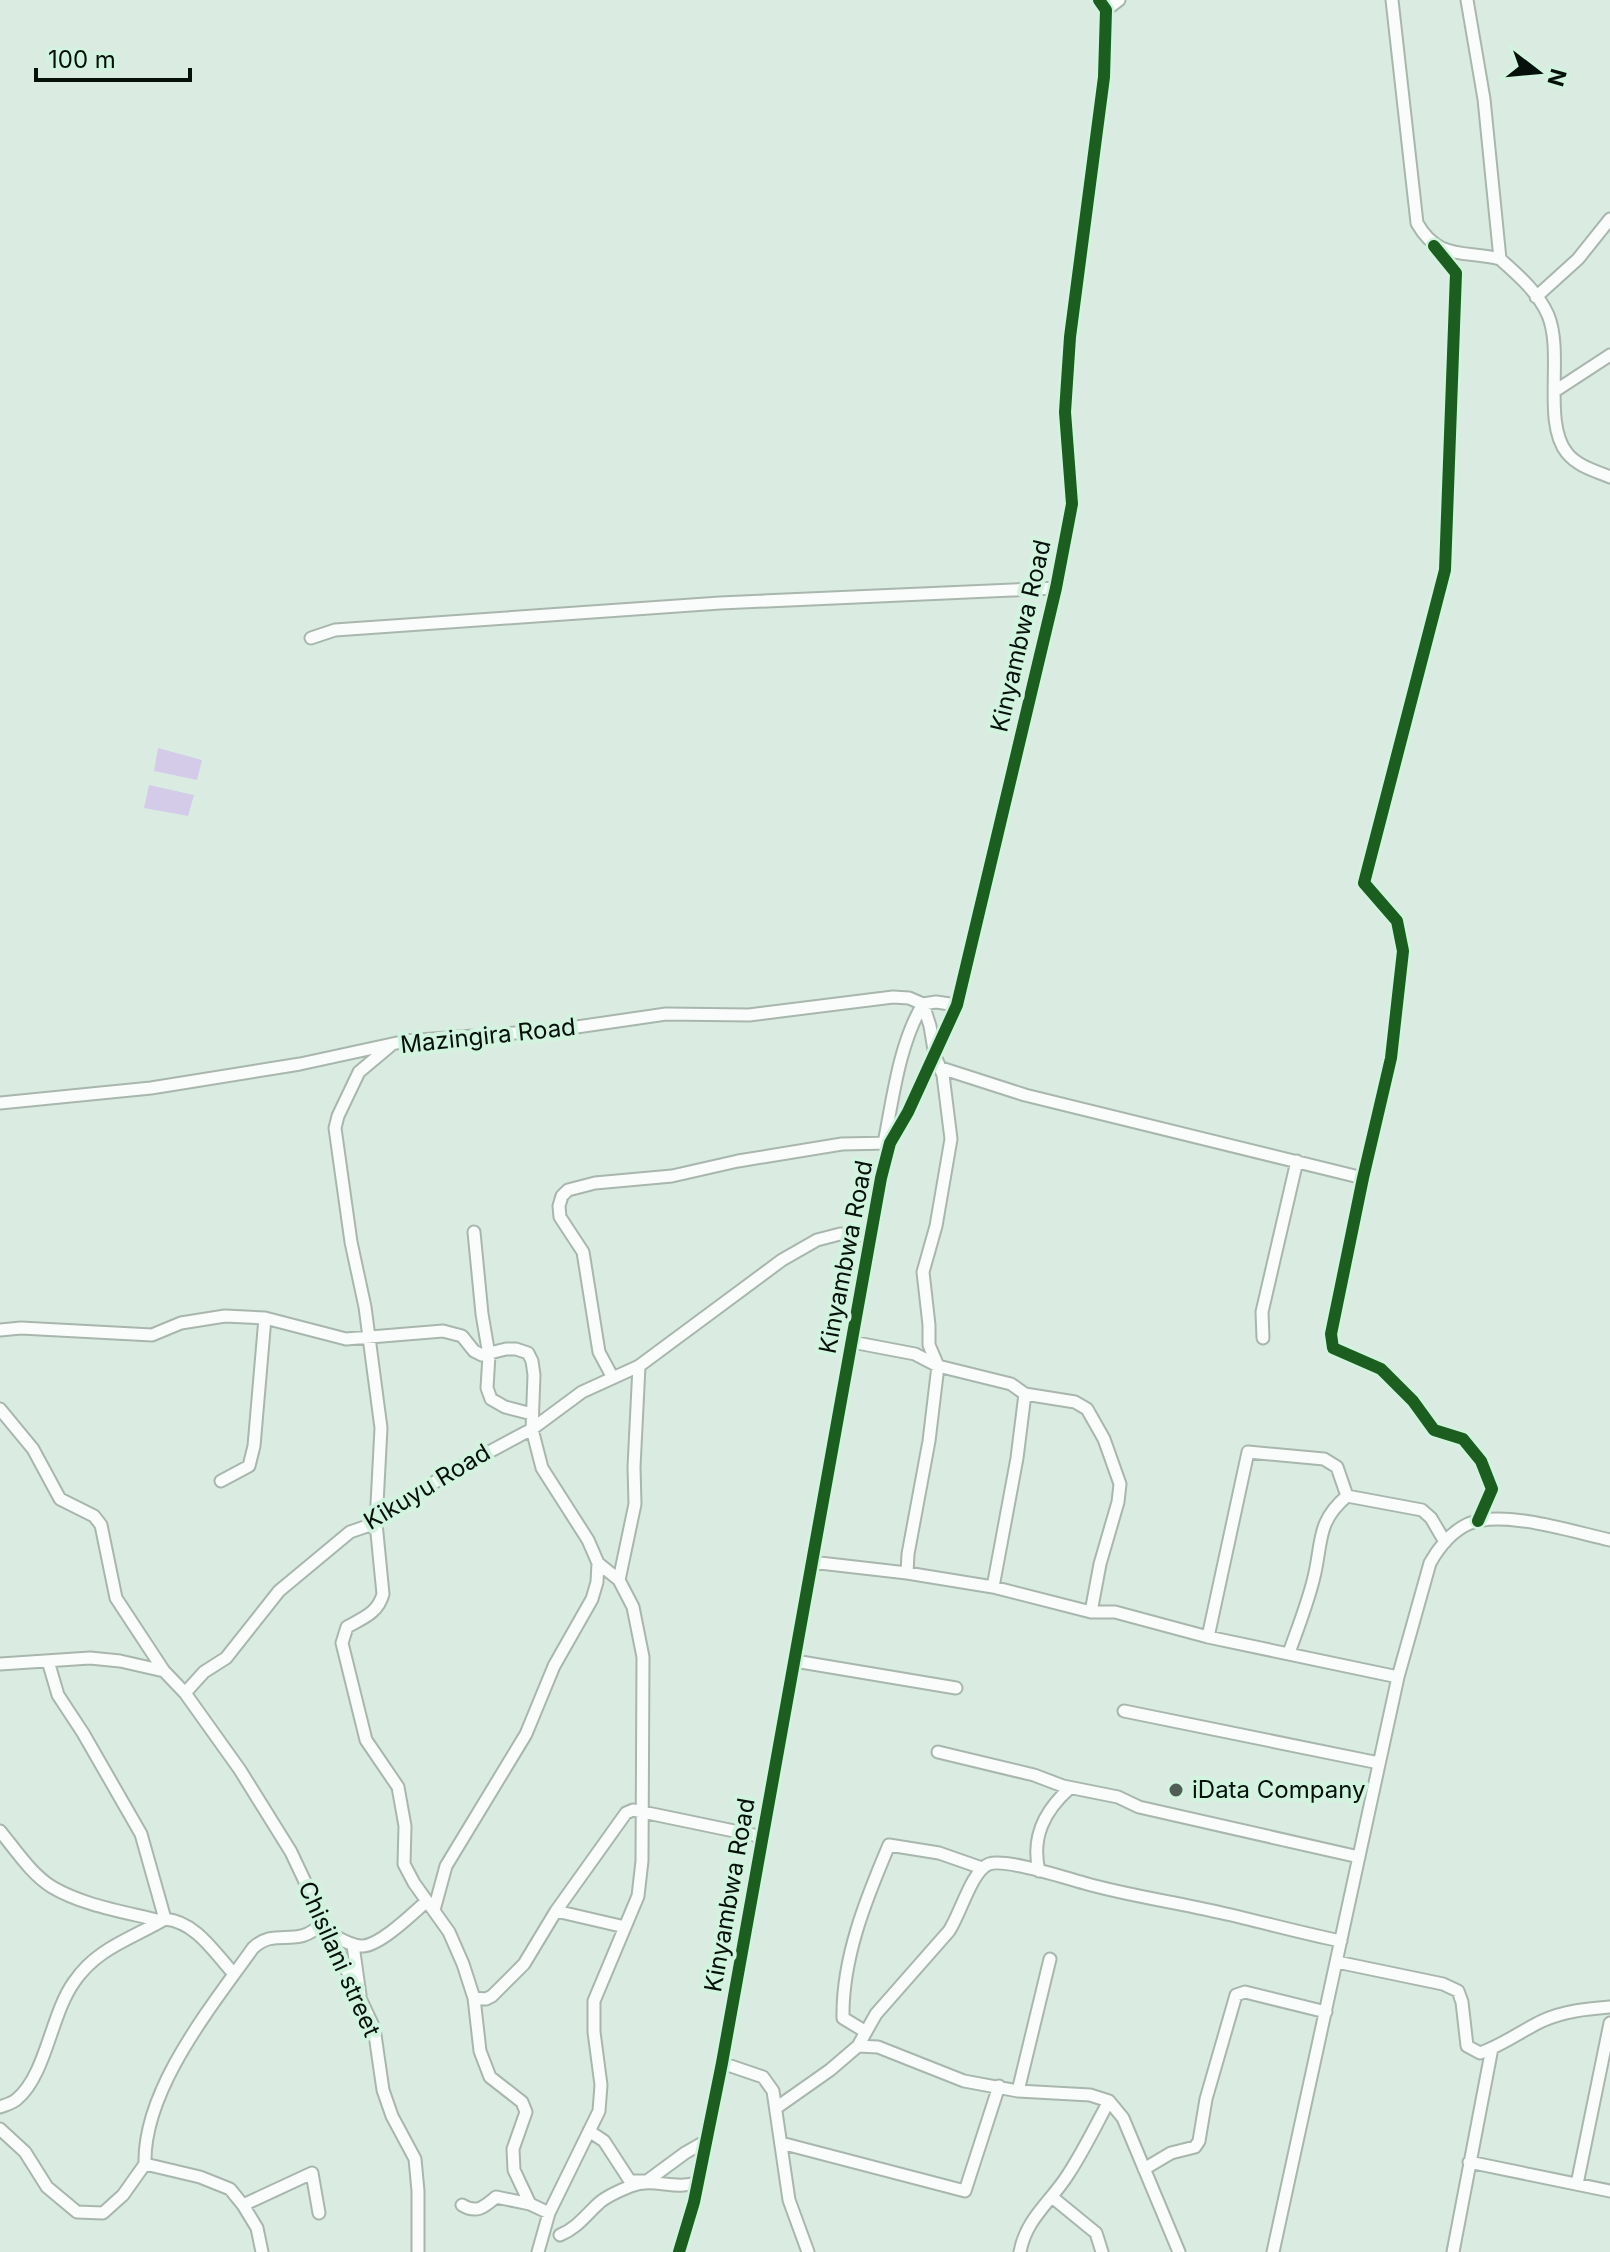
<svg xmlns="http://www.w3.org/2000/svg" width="1610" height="2252" viewBox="0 0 1610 2252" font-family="Inter,sans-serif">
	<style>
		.green { fill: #d4cbe9 }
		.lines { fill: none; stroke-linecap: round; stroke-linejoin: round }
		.minor-casing { stroke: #a8b6ae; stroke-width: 15 }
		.minor { stroke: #f9fcfa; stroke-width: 11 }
		.cycleway-casing { stroke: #d2f4df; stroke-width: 17 }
		.cycleway { stroke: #1b5e20; stroke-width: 12 }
		.poi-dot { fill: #505e56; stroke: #d2f4df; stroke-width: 3 }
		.labels { text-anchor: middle; stroke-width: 8; stroke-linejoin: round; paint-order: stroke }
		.street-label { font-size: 24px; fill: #06110b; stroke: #d2f4df }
		.poi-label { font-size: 24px; fill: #06110b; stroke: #d2f4df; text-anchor: start }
	</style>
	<rect width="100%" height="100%" fill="#daece1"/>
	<path class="green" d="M158,748L202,760L197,780L154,771Z
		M149,785L194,795L188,816L144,808Z"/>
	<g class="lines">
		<g class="minor-casing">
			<path id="minor" d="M1392,0L1417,223C1438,261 1465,250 1500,259
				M1467,0L1484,99L1500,259C1518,275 1538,292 1548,315C1564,353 1542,422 1567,453C1577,466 1596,471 1610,477
				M1106,10L1119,0
				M1434,246L1456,273L1445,570L1364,883L1397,921L1403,951L1391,1058L1363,1178L1331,1334L1333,1348L1381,1369L1413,1401L1434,1430L1463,1439L1481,1461L1492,1489L1478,1521
				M1536,297L1578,259L1610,219
				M1555,391L1610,355
				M311,638L335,630L720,603L1056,588
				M390,1046L359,1072L338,1116L335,1128L351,1242L365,1307L381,1428L376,1523L383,1594C378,1613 363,1618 347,1627L342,1643L366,1740L398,1787L405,1826L404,1864L414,1883L449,1932L463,1964L474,1998L480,2051L490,2077L522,2102L526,2112L513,2149L514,2170L530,2204L549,2213
				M941,1068L1025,1095L1363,1178
				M0,1103L151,1088L300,1064L406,1041L556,1030L666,1014L749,1015L893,997L909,998L923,1004L930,1026L935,1056L943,1075L951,1139L936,1226L923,1272L929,1325V1345L938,1366L929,1441L908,1554L907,1573
				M884,1143C893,1098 899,1044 923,1004L936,1002L957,1005
				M474,1232L482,1314L489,1355L487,1388L491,1399L505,1407L532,1414
				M0,1330L21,1328L152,1335L181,1323L225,1316L265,1318L346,1339L443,1331L462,1336L474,1351L482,1355L506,1349H516L528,1353L532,1361L534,1375L532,1429L542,1468L588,1540L598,1563L597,1582L592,1599L554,1666L526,1734L446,1866L434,1910
				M1263,1338L1262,1312L1297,1161
				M852,1342L915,1354L938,1366L1011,1384L1025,1394L1017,1458L993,1587
				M613,1378L599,1352L583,1252L560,1217L559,1206L562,1196L568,1190L595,1183L672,1176L738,1161L842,1144L890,1143
				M1025,1394L1075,1402L1087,1409L1104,1439L1120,1484L1118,1502L1100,1564L1091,1612
				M0,1409L33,1449L60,1499L94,1516L101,1525L116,1598L164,1671
				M221,1481L249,1466L254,1446L265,1318
				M811,1562L907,1573L993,1587L1091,1612H1115L1208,1637L1398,1677
				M619,1580L635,1504L634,1467L639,1366
				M1208,1637L1248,1452L1324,1459L1337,1467L1347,1496
				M1289,1653C1297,1630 1307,1605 1313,1581C1323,1544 1315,1523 1347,1496L1422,1510L1431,1518L1445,1542
				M48,1661L58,1695L83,1733L141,1834L165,1919
				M795,1661L956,1688
				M0,1664L90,1658L120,1661L164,1671L185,1693L204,1672L226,1658L279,1591L350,1532L376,1523L442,1477L532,1429L582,1392L639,1366L782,1260L817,1240L840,1234L871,1236
				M185,1693L240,1770L291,1852L374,2028L383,2090L392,2116L415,2159L418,2191V2252
				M1124,1711L1379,1763
				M938,1752L1034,1775L1063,1786L1118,1797L1139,1807L1359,1857
				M0,1831C15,1849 31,1874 52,1887C84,1906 126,1912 161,1921
				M1039,1871C1031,1837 1044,1811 1070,1788
				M556,1911L625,1927
				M327,1932C338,1937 351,1947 363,1946C381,1945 413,1913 427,1901
				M353,1945L360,1995
				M1337,1962L1443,1984L1458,1991L1462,2002L1467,2046L1480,2053C1503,2045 1521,2031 1542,2021C1564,2011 1586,2009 1610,2007
				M474,1998L486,1999L492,1996L524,1964L556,1911L626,1813L633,1810L763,1837
				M866,2032L843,2018C842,1958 866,1899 889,1845L939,1853L982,1868
				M858,2046L876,2014L949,1931C960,1915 972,1870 989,1864C1006,1858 1065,1878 1084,1883C1129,1896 1176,1902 1222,1913C1262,1922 1301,1933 1341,1941
				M722,2063L763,2077L773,2091L789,2200L808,2252
				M1018,2091L1050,1959
				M0,2107C5,2105 13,2103 17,2099C46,2075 51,2014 74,1982C97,1948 131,1939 165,1919C196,1922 214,1952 234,1974
				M776,2108L830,2070L858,2046L878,2047L964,2081L1018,2091L1090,2095L1109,2101L1123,2118L1179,2252
				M0,2129L25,2152L47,2187L77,2212L103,2213L123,2195L145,2164L200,2177L230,2189L243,2205L312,2173L319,2213
				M589,2131L604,2141L630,2181H647L685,2153L706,2141
				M781,2143L965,2191L999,2086
				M1469,2162L1610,2191
				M145,2164C143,2090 211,2007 253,1948C276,1926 297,1950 322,1923
				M1144,2169L1171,2153L1195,2147L1199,2141L1206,2099L1236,1995L1245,1992L1326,2012
				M1577,2184L1610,2023
				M1052,2197L1096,2233L1102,2252
				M243,2205L257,2228L262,2252
				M462,2205C477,2214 484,2207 496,2197L530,2204
				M560,2235C577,2228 585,2216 598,2204C605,2197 621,2190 631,2186C654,2177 675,2191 698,2182
				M538,2252L549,2213L599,2111L601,2085L594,2032V2001L638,1896L642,1861L643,1657L633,1607L619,1580L598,1563
				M679,2252L694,2202L722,2063L881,1178L890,1143L908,1112L957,1005L1056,588L1072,504L1065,412L1070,337L1104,77L1106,10L1099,0
				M1020,2252C1026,2218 1052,2201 1069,2173C1084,2150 1096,2125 1109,2101
				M1273,2252L1398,1677L1430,1563C1439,1547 1451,1532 1468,1524C1504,1509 1573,1532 1610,1540
				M1453,2252L1492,2048"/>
		</g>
		<use href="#minor" class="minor"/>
		<g class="cycleway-casing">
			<path id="cycleway" d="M1434,246L1456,273L1445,570L1364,883L1397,921L1403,951L1391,1058L1363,1178L1331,1334L1333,1348L1381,1369L1413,1401L1434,1430L1463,1439L1481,1461L1492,1489L1478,1521
				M679,2252L694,2202L722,2063L881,1178L890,1143L908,1112L957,1005L1056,588L1072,504L1065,412L1070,337L1104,77L1106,10L1099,0"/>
		</g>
		<use href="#cycleway" class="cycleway"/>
	</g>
	<circle class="poi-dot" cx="1176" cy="1790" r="8"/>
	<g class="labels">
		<g class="street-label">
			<text transform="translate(1021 636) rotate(-77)" y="8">Kinyambwa Road</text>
			<text transform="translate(488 1036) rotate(-6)" y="8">Mazingira Road</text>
			<text transform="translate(846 1257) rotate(-79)" y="8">Kinyambwa Road</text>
			<text transform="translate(427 1487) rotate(-31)" y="8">Kikuyu Road</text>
			<text transform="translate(730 1895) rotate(-80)" y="8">Kinyambwa Road</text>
			<text transform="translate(339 1959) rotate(66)" y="8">Chisilani street</text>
		</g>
		<g class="poi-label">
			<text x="1192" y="1798">iData Company</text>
		</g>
	</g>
	<g transform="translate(1538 72) rotate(106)" stroke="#d2f4df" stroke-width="6" paint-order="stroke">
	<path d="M0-6L14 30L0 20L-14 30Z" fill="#06110b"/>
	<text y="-12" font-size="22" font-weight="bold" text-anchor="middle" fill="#06110b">N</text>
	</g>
	<path d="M36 68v12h154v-12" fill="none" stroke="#06110b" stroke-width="4"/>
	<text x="48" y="68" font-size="24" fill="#06110b" stroke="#d2f4df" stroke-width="6" paint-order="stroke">100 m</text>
</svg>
